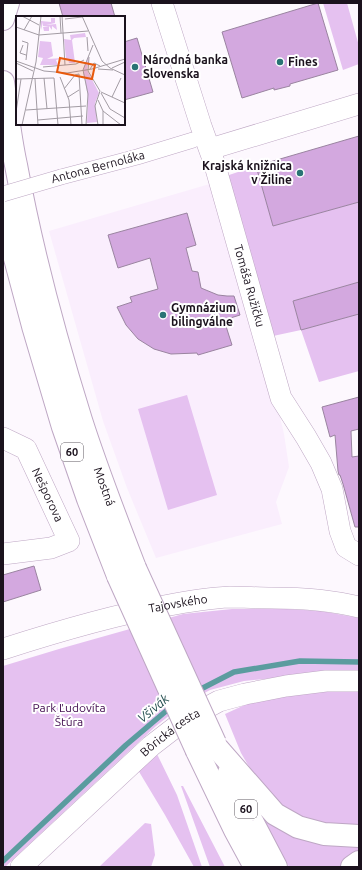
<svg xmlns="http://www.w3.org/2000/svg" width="362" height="870" viewBox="0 0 362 870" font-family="Ubuntu,sans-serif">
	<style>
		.built { fill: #faeefd }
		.green { fill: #e5c1f0 }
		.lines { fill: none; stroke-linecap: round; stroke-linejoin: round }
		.stream { stroke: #5b9c9f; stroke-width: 5.5 }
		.building { fill: #d3a8df; stroke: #9a84a0 }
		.pedestrian-casing { stroke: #bea7c4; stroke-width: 16 }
		.minor-casing { stroke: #bea7c4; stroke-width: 22 }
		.primary-casing { stroke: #bea7c4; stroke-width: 24 }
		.pedestrian { stroke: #fff; stroke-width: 15 }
		.minor { stroke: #fff; stroke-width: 21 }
		.primary { stroke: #fff; stroke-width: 22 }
		.pedestrian-bridge-casing { stroke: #bea7c4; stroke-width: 16; stroke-linecap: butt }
		.primary-bridge-casing { stroke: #bea7c4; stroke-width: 24; stroke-linecap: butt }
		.pedestrian-bridge { stroke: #fff; stroke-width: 15 }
		.primary-bridge { stroke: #fff; stroke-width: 22 }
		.poi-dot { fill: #297374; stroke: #fff; stroke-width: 1.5 }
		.labels { text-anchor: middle; stroke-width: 4; stroke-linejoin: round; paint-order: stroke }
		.shield { fill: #fff; stroke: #5f5961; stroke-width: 1 }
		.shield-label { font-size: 11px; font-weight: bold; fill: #1b121d }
		.poi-label { font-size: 12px; font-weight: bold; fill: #1b121d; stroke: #fff; text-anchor: start }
		.street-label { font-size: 12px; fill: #1b121d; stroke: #fff }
		.park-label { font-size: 12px; fill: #410b4f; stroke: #fff }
		.water-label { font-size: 13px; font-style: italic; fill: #224d4e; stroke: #fff }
		.inset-road { fill: none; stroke: #a39ca4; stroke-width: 1 }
		.view { fill: #e8590c; fill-opacity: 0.15; stroke: #e8590c; stroke-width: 2 }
		.inset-edge { fill: none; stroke: #1b121d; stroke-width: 2 }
	</style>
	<rect width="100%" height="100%" fill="#fdf8fe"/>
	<path class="built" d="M213,183L276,400L284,434L289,467L276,502L282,524L156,558L127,488L103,421L49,231Z"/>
	<path class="green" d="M323,3H347L359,46V64L343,70Z
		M256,166L273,226L359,202V282L293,301L301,330L359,314V371L319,382L301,330L273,336L226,176Z
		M187,395L217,495L168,510L138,409Z
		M232,609H287L321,611L359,618V673H326L244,681L210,690L184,704L156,726L5,867H3V666L59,649L183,614Z
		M359,689V827L324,826L281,810L255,777L241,753L225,714L249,703L288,694Z
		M157,754L177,795L202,867H194L165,815L138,770Z
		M181,786H183L225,867H210Z
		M264,815L359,844V851L349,859L343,867H289L262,817Z
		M145,823L151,824L155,855L151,867H99Z"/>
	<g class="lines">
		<path class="stream" d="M197,691L234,672L300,661L359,662
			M3,861L126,745L172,706"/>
	</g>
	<path class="building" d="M59,3H111L115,17H63Z
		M318,3L338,70L290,84V86L274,90V88L242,98L222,32Z
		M137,38L153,92L124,100V42Z
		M359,136V202L273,226L256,166Z
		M187,213L196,245L186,248L192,271L198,272L201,288L218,295L227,296H234L240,315L224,320L232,345L198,355L197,353L171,354L154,349L138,339L126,325L117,307L132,302L130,297L158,289L150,258L118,268L108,235Z
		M359,282V314L301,330L293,301Z
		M359,397V429L351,431L352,457L359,456V527H355L343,484L340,475H339L338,471L335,435L330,437L322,407Z
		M34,566L41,590L3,602V575Z"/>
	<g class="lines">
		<g class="pedestrian-casing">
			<path id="pedestrian" d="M61,177L137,157L193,140"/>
		</g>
		<g class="minor-casing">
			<g id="minor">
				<path id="s1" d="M162,3L201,126L214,162L281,398L306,437L321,463L332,489L340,531L346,547L359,555"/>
				<path d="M210,149L359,104"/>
				<path id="s2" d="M3,438L26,449L69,541L51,548L3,554"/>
				<path id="s3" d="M3,649C56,632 109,616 164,606C185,602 207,598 230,597C244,597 258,598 272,598C301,598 331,600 359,607"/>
				<path id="s4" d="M21,867L151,746L186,719L219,701L245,694L286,686L326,681H359"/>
			</g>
		</g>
		<g class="primary-casing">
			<g id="primary">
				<path d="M3,19L8,3"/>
				<path id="s5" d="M3,82C7,109 10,138 16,165C32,252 55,337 81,420C97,470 116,519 135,568"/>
				<path d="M3,204L13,251L33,326L63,427L88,499L118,576"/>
				<path d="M218,749L275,814L298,827L324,834L359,836"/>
				<path d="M197,751L235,830L255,867"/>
				<path d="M229,773L252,821L276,867"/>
				<path d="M352,867L359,862"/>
			</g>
		</g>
		<use href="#pedestrian" class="pedestrian"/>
		<use href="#minor" class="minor"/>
		<use href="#primary" class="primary"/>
		<g class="pedestrian-bridge-casing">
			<path id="pedestrian-bridge" d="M3,194L61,177"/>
		</g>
		<g class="primary-bridge-casing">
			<path id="primary-bridge" d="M135,568L215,743
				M118,576L197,751"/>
		</g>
		<use href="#pedestrian-bridge" class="pedestrian-bridge"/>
		<use href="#primary-bridge" class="primary-bridge"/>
	</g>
	<g class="poi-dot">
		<circle cx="280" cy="62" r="4"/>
		<circle cx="135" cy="67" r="4"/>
		<circle cx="300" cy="173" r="4"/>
		<circle cx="163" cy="315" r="4"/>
	</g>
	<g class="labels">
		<g class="shield">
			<rect x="61" y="443" width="22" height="18" rx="3"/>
			<rect x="235" y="800" width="22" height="18" rx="3"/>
		</g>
		<g class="shield-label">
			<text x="72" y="456">60</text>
			<text x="246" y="813">60</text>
		</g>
		<g class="poi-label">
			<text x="143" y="64">Národná banka<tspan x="143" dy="14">Slovenska</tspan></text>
			<text x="288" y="66">Fines</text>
			<text x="292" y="170" text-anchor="end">Krajská knižnica<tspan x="292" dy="14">v Žiline</tspan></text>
			<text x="171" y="312">Gymnázium<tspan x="171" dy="14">bilingválne</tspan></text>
		</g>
		<g class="street-label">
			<text transform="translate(98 167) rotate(-15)" y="4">Antona Bernoláka</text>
			<text dy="4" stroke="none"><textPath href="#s1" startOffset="296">Tomáša Ružičku</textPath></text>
			<text dy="4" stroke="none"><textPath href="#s5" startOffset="418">Mostná</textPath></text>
			<text dy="4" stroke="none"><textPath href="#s2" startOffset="76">Nešporova</textPath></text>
			<text dy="4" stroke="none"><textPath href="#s3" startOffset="181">Tajovského</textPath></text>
			<text dy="4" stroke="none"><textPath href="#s4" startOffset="201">Bôrická cesta</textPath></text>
		</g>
		<g class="park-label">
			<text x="69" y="712">Park Ľudovíta<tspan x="69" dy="14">Štúra</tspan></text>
		</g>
		<g class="water-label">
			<text transform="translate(153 708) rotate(-40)" y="5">Všivák</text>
		</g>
	</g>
	<g transform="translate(16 16)">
		<rect width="109" height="109" fill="#fdf8fe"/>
		<path d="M31,2H39V7L30,9L40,8L41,14L36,10V14L33,10V15H28L27,11L33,10H27V6L25,14V5L35,6V2ZM69,17L70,21L58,22L56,24L59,47H50H53L52,43H50L48,23L55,24L54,19ZM24,25L35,26L37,40L31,43L47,42L40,44L42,49H24L27,42L22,41ZM73,39L71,54L83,77L79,87L81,106L71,107L72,81L67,54Z" fill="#e5c1f0"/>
		<path class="inset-road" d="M6,0L23,9M44,0L45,17M46,0L49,49M66,0L86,45L94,52L109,59M49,3L66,1M0,11L23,19L72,15M8,14L16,0M71,21L72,35M6,25L12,27L10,44M7,29L4,37L10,39M73,41L72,55L84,75L79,90L82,109M0,45L28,55L51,57L76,53L109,43M0,47L17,55M27,51L60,48L68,44M96,52L109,46M74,53L78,47L84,50M82,53L97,54M44,61L53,84L55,109M28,62L31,93M0,63L38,62L42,109M19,63L22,109M48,73L59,59L63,58L66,109M85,76L109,87M85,77L94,93L109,102M52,81L63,74M96,81L105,62M82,84L87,95L105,109M10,94L70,90M87,95V109M0,96L5,63M22,104L67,100M6,109L20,46L25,0M70,109L72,78L67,54L77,29"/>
		<path class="view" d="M44,42L79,49L76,63L41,56Z"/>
		<rect width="109" height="109" class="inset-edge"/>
	</g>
	<rect width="362" height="870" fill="none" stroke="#1b121d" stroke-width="8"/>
</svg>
